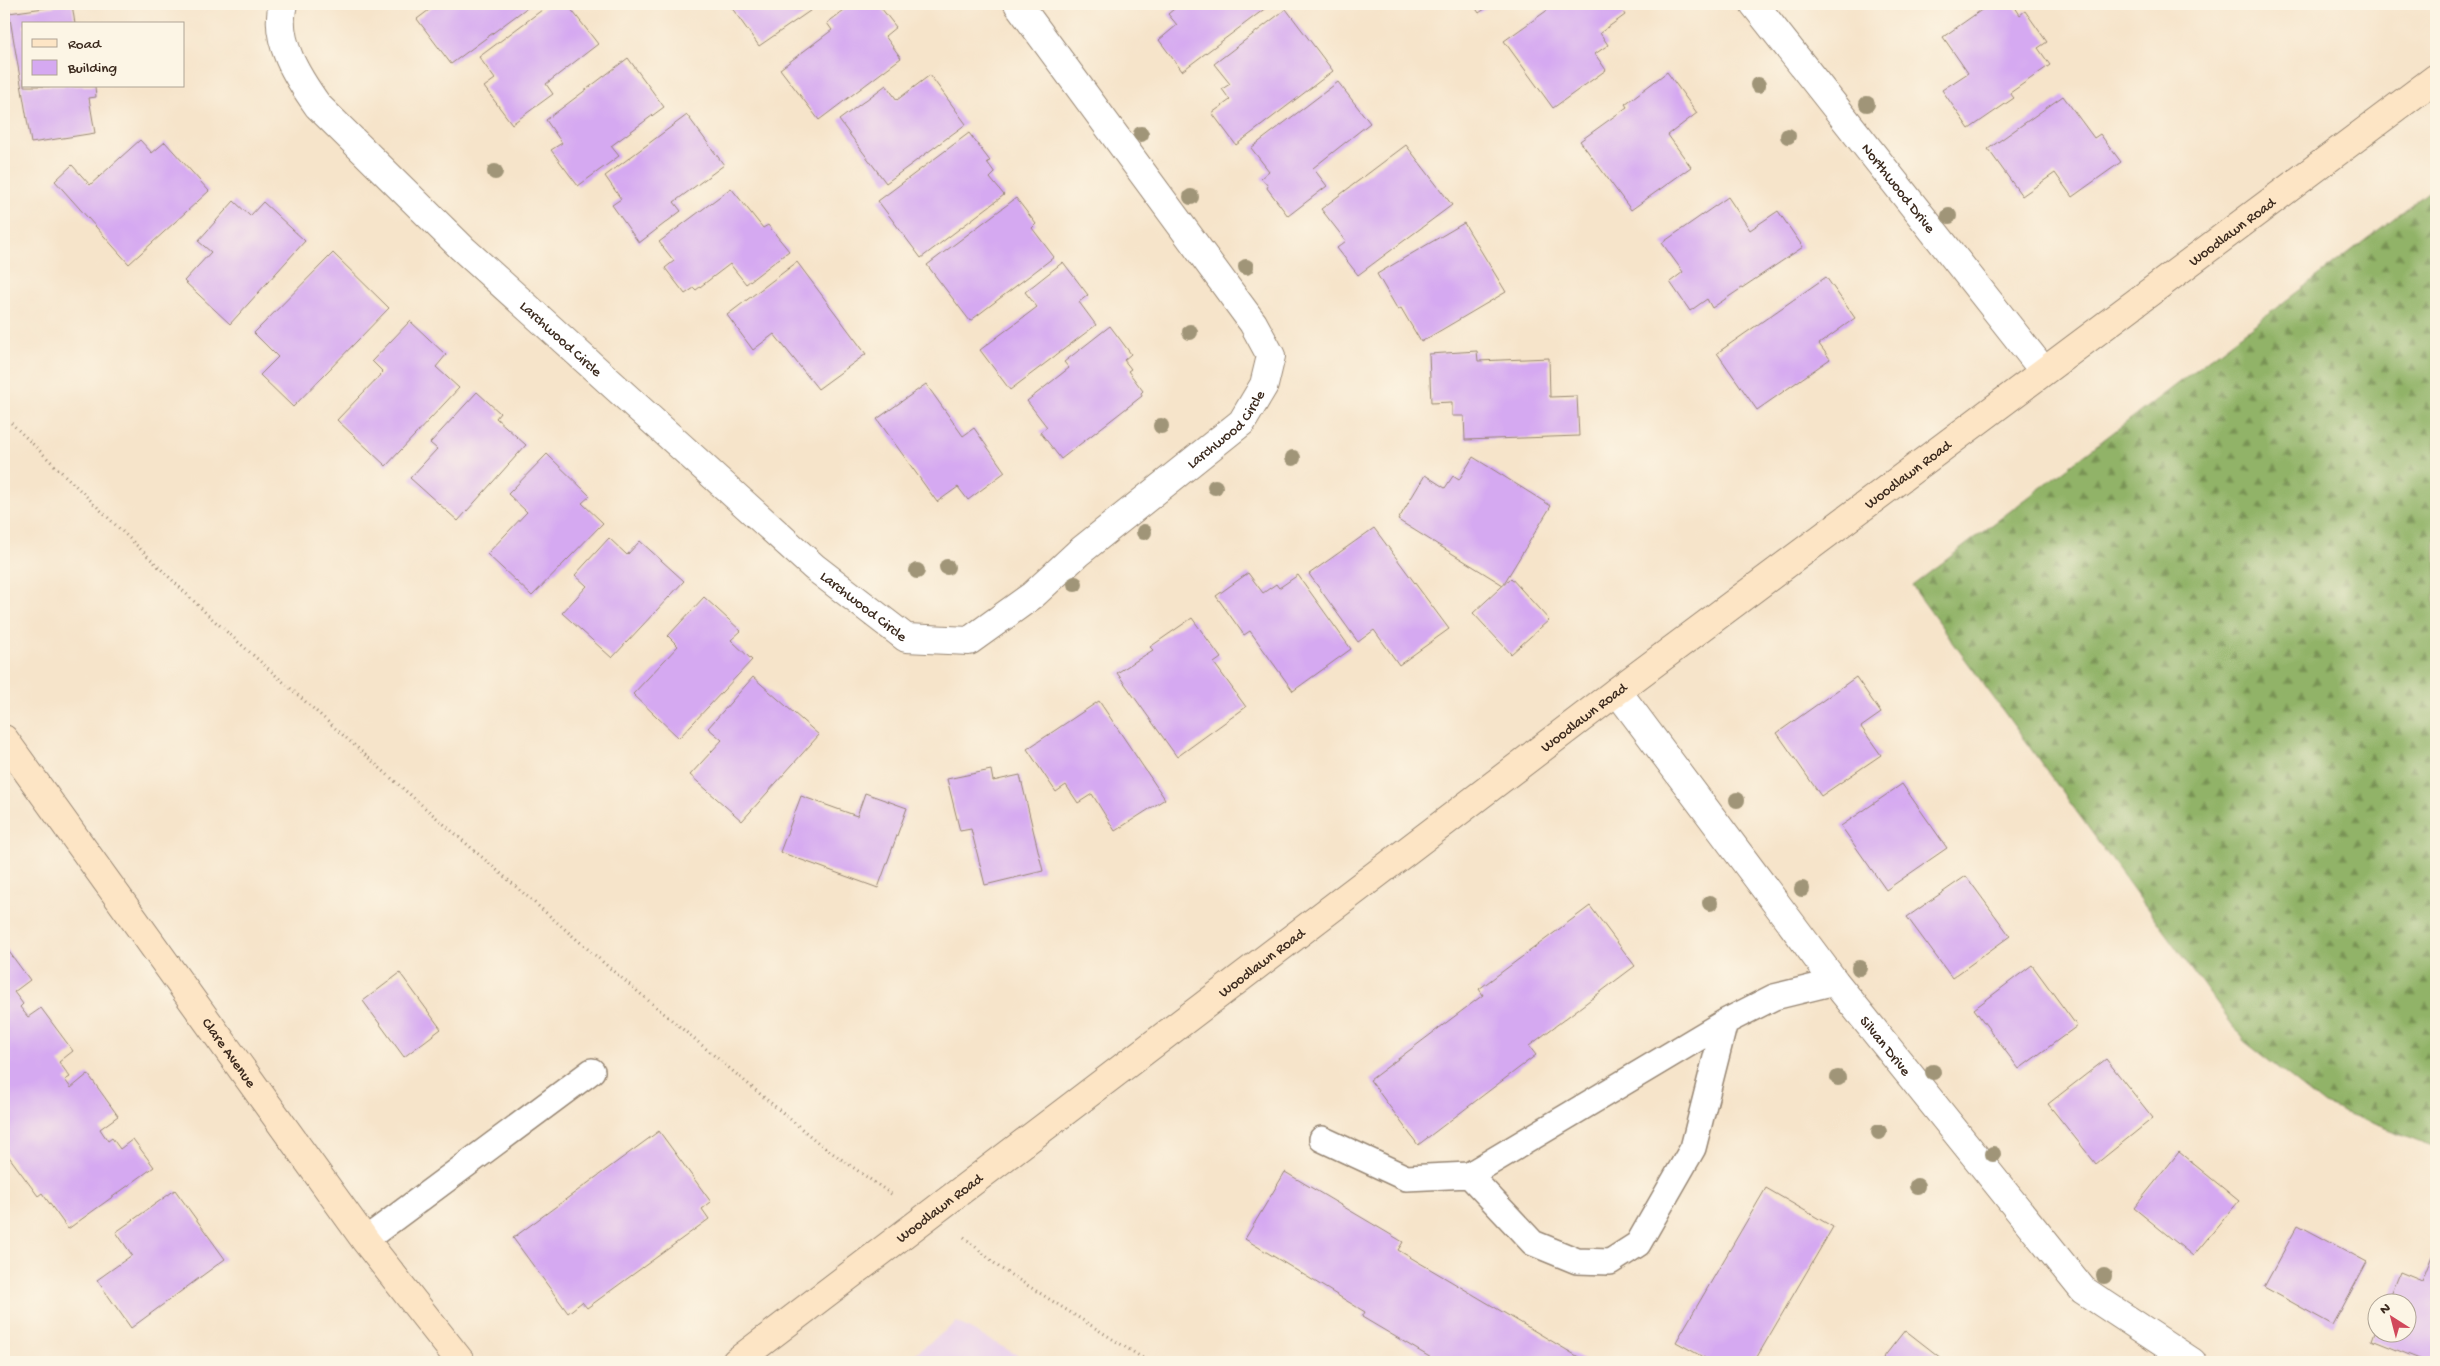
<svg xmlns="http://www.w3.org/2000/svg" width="2440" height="1366" viewBox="0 0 2440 1366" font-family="'Gochi Hand',sans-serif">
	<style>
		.built { fill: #ead1ec }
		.forest { fill: url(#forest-firs); stroke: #666e42 }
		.building { fill: #d5a9f1 }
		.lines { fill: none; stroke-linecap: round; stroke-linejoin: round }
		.lane-casing { stroke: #988774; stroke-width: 28 }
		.street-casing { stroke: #988774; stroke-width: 30 }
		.secondary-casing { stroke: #988774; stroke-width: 30 }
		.path { stroke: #988774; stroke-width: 3; stroke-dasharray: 1 4; stroke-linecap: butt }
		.lane { stroke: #fff; stroke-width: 25 }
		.street { stroke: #fff; stroke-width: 28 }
		.secondary { stroke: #fde5c5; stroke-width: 28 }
		.tree { fill: #a09578 }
		.labels { text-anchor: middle; stroke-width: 5; stroke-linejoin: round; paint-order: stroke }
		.street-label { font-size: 15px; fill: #3b2a1e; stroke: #fcf5e5 }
	</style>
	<defs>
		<pattern id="forest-firs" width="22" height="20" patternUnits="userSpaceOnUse" patternTransform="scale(1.25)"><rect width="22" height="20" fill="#91b367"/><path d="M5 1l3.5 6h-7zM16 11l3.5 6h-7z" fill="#789254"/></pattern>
	</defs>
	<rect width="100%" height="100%" fill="#fcf5e5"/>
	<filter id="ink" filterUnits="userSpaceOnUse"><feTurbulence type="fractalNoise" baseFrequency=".02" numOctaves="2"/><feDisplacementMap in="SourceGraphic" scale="10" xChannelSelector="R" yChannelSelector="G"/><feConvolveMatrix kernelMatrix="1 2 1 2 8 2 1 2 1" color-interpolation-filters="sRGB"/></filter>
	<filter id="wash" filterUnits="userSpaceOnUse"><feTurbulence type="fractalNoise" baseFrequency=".0096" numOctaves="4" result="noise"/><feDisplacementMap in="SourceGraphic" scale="20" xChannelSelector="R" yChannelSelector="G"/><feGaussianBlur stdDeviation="1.12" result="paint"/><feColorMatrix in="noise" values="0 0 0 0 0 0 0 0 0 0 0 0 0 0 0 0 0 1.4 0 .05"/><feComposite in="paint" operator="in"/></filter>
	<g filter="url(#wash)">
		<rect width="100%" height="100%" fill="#f6e4ca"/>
		<path class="built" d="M957,1322L1030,1362H904Z"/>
		<path class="forest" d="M2436,186V1147L2325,1105L2244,1041L1912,586Z"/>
		<g id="blocks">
			<path class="building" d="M72,4L75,24H24V86H95L96,97L89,98L95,133L31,143L9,13Z
				M437,4H532L451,64L417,19Z
				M550,4H567L598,44L546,84L553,94L512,124L484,87L495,79L479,57Z
				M729,4H820L759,46Z
				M852,4H878L896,27L885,36L901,58L819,120L780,69L832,30L827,23Z
				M1170,4H1271L1182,71L1159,40L1177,25L1168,14L1174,9Z
				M1473,4H1492L1479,13Z
				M1556,4H1618L1625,15L1600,33L1608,45L1595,54L1606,70L1553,108L1504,41Z
				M1990,4H2013L2020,15L2025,11L2047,42L2038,48L2050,65L2010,93L2014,98L1969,129L1942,90L1968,73L1943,37Z
				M1286,9L1333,71L1236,145L1212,113L1230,100L1222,89L1230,84L1214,64Z
				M628,58L664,107L611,146L619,156L578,186L551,150L562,143L546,120Z
				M1667,72L1697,113L1668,135L1691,167L1631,210L1580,141L1627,107L1625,104Z
				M930,75L966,124L886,183L839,120L886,85L897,100Z
				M1338,82L1370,123L1313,168L1327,186L1288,216L1267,188L1268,186L1261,178L1269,171L1251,148Z
				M2063,96L2094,138L2100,134L2121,162L2072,197L2055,173L2022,196L1988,149Z
				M687,115L724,165L674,202L681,211L639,243L612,205L621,199L605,176Z
				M969,133L990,161L987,162L995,173L990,178L1004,195L921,258L878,201Z
				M140,140L152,153L165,142L209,191L129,264L55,181L72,165L90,185Z
				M1406,145L1452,205L1358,275L1337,248L1346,241L1321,209Z
				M731,188L763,228L768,225L789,251L746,284L730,264L696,290L694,288L685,294L665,268L674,261L659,242Z
				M1728,197L1750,230L1778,211L1803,247L1712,308L1707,299L1690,311L1670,282L1683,272L1662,243Z
				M1016,198L1036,224L1032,228L1054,257L970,321L927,265Z
				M234,201L250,216L263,202L305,241L230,324L184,281L211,252L198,241Z
				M1464,223L1506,292L1421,342L1401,308L1398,310L1377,274Z
				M333,253L389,308L293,407L260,375L278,357L254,333Z
				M797,262L866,354L818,389L774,334L753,350L727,315Z
				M1063,262L1088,295L1079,302L1096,325L1010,390L980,350L1037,307L1025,292Z
				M1826,277L1855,318L1819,344L1830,359L1757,410L1717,353Z
				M410,321L446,355L436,367L459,388L386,466L337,420L383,372L372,361Z
				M1110,326L1131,354L1124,360L1131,369L1128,371L1143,391L1141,393L1142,396L1061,459L1040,432L1047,427L1027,401L1069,368L1064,362Z
				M1477,351L1478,361L1549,358L1550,397L1577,396L1579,436L1465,440L1464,416H1452V402L1431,403L1429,354Z
				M926,384L963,436L974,428L1005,472L968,500L958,487L937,502L877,419Z
				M477,392L500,413L496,418L526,445L458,521L410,478L437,449L430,443Z
				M547,454L590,496L582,503L603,523L532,596L487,554L527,512L508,494Z
				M1473,457L1551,506L1503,585L1398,520L1425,475L1445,488L1453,476L1459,480Z
				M1374,528L1449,629L1399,665L1374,630L1358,642L1309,574Z
				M609,538L627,555L640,541L684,581L612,658L562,613L587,586L575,575Z
				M1248,573L1263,593L1276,584L1279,588L1298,575L1351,649L1293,691L1250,631L1244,635L1216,596Z
				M1511,578L1549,620L1511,654L1473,613Z
				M704,597L741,631L731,640L752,660L679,738L633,694L678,646L668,636Z
				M1192,618L1221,658L1214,663L1246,707L1177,757L1117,673L1153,650L1150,647Z
				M753,677L819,735L742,821L690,775L722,740L708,728Z
				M1856,677L1881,713L1861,727L1881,755L1821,796L1777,733Z
				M1099,701L1165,799L1115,831L1092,794L1078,803L1066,785L1056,792L1027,749Z
				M991,770L993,781L1020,775L1043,871L985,885L971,829L960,831L947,779Z
				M1902,784L1947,848L1886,890L1841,826Z
				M865,793L907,808L878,888L780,852L801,796L857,816Z
				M1966,876L2010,936L1952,978L1907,917Z
				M1590,906L1635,966L1529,1046L1536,1055L1418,1145L1370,1080L1483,995L1479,989Z
				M4,945L30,980L14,992L23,1004L20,1007L28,1017L41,1008L73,1051L59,1062L70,1077L65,1080L71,1088L88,1074L118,1116L100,1129L108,1141L112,1138L120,1149L133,1139L154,1167L68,1229L42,1193L38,1196L4,1150Z
				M2032,965L2077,1026L2019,1069L1974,1009Z
				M400,973L441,1029L404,1057L363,1001Z
				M2106,1059L2153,1118L2096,1164L2048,1104Z
				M659,1131L711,1202L702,1209L709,1219L587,1308L582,1302L568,1313L513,1238Z
				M2179,1152L2239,1201L2193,1256L2134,1208Z
				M1285,1172L1403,1242L1398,1250L1587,1362H1438L1362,1317L1365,1312L1245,1239Z
				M1766,1188L1833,1227L1754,1362H1712L1676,1342Z
				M175,1190L225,1259L131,1328L97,1280L132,1255L116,1232Z
				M2298,1225L2367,1262L2333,1325L2264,1287Z
				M2432,1256L2436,1258V1362H2427L2372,1340L2377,1326L2378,1334H2408V1304H2387L2400,1272L2422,1281Z
				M1905,1330L1946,1362H1880Z"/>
		</g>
	</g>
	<g filter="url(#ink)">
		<use href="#blocks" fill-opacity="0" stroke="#988774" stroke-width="1"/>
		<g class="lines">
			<g class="lane-casing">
				<path id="lane" d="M1322,1139L1406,1178L1469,1175L1725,1022L1774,997L1835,982
					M1469,1175L1533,1243L1577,1261L1610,1262L1638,1244L1693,1148L1725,1022
					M365,1240L592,1071"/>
			</g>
			<g class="street-casing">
				<g id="street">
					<path id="s1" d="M283,4C273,40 298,78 318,106L462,248L814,567L906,638L969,641L1033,595L1078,553L1242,422L1264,385L1271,356L1253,323L1018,4"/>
					<path id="s2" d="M1754,4L2043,370"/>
					<path id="s3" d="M1617,691L1835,982L2083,1290L2192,1362"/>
				</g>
			</g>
			<g class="secondary-casing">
				<g id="secondary">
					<path id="s4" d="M4,739L365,1240L461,1362"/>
					<path id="s5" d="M736,1362L1617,691L2436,78"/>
				</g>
			</g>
			<path class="path" d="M4,416L208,615L408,793L612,970L821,1145L894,1196
				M964,1237L1000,1268L1149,1362"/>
			<use href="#lane" class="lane"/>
			<use href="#street" class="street"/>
			<use href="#secondary" class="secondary"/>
		</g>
		<g class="tree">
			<circle cx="1758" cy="85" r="8"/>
			<circle cx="1867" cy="104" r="8"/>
			<circle cx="1141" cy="134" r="8"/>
			<circle cx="1788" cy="136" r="8"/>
			<circle cx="495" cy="172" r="8"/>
			<circle cx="1191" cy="197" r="8"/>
			<circle cx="1949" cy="216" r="8"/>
			<circle cx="1246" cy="267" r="8"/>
			<circle cx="1190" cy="332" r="8"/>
			<circle cx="1161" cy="426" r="8"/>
			<circle cx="1293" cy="458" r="8"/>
			<circle cx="1215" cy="487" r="8"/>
			<circle cx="1144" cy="532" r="8"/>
			<circle cx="947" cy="567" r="8"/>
			<circle cx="917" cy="571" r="8"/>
			<circle cx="1075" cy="584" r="8"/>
			<circle cx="1737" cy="800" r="8"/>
			<circle cx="1802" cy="889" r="8"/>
			<circle cx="1710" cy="903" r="8"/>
			<circle cx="1859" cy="968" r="8"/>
			<circle cx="1933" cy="1072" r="8"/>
			<circle cx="1838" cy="1078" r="8"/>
			<circle cx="1879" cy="1132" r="8"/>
			<circle cx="1993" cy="1154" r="8"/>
			<circle cx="1917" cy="1186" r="8"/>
			<circle cx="2104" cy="1276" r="8"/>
		</g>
	</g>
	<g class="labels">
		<g class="street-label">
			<text dy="5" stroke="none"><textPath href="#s2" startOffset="234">Northwood Drive</textPath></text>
			<text dy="5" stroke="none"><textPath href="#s5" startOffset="1875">Woodlawn Road</textPath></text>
			<text dy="5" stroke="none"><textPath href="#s1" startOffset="448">Larchwood Circle</textPath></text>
			<text dy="5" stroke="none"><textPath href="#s1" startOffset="1302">Larchwood Circle</textPath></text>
			<text dy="5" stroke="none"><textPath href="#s5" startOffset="1470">Woodlawn Road</textPath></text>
			<text dy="5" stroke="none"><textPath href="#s1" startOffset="852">Larchwood Circle</textPath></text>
			<text dy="5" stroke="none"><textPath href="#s5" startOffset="1065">Woodlawn Road</textPath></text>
			<text dy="5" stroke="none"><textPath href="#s5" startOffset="660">Woodlawn Road</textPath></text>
			<text dy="5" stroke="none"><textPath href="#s3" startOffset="445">Silvan Drive</textPath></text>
			<text dy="5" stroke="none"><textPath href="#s4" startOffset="386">Clare Avenue</textPath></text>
			<text dy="5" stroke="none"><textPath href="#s5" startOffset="255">Woodlawn Road</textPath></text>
		</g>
	</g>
	<rect width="2440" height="1366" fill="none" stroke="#fcf5e5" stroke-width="20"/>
	<rect x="22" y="22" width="162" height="65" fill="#fcf5e5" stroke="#afa495"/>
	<rect x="32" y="39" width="25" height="8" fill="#fde5c5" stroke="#afa495"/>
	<text x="68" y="48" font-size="15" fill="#3b2a1e">Road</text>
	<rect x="32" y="60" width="25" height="15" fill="#d5a9f1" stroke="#afa495"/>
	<text x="68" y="72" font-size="15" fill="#3b2a1e">Building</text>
	<g transform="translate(2392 1318) rotate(324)"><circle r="24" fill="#fcf5e5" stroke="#afa495"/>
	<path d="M0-4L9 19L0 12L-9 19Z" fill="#d1495b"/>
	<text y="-8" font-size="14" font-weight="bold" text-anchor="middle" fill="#3b2a1e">N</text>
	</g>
</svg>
